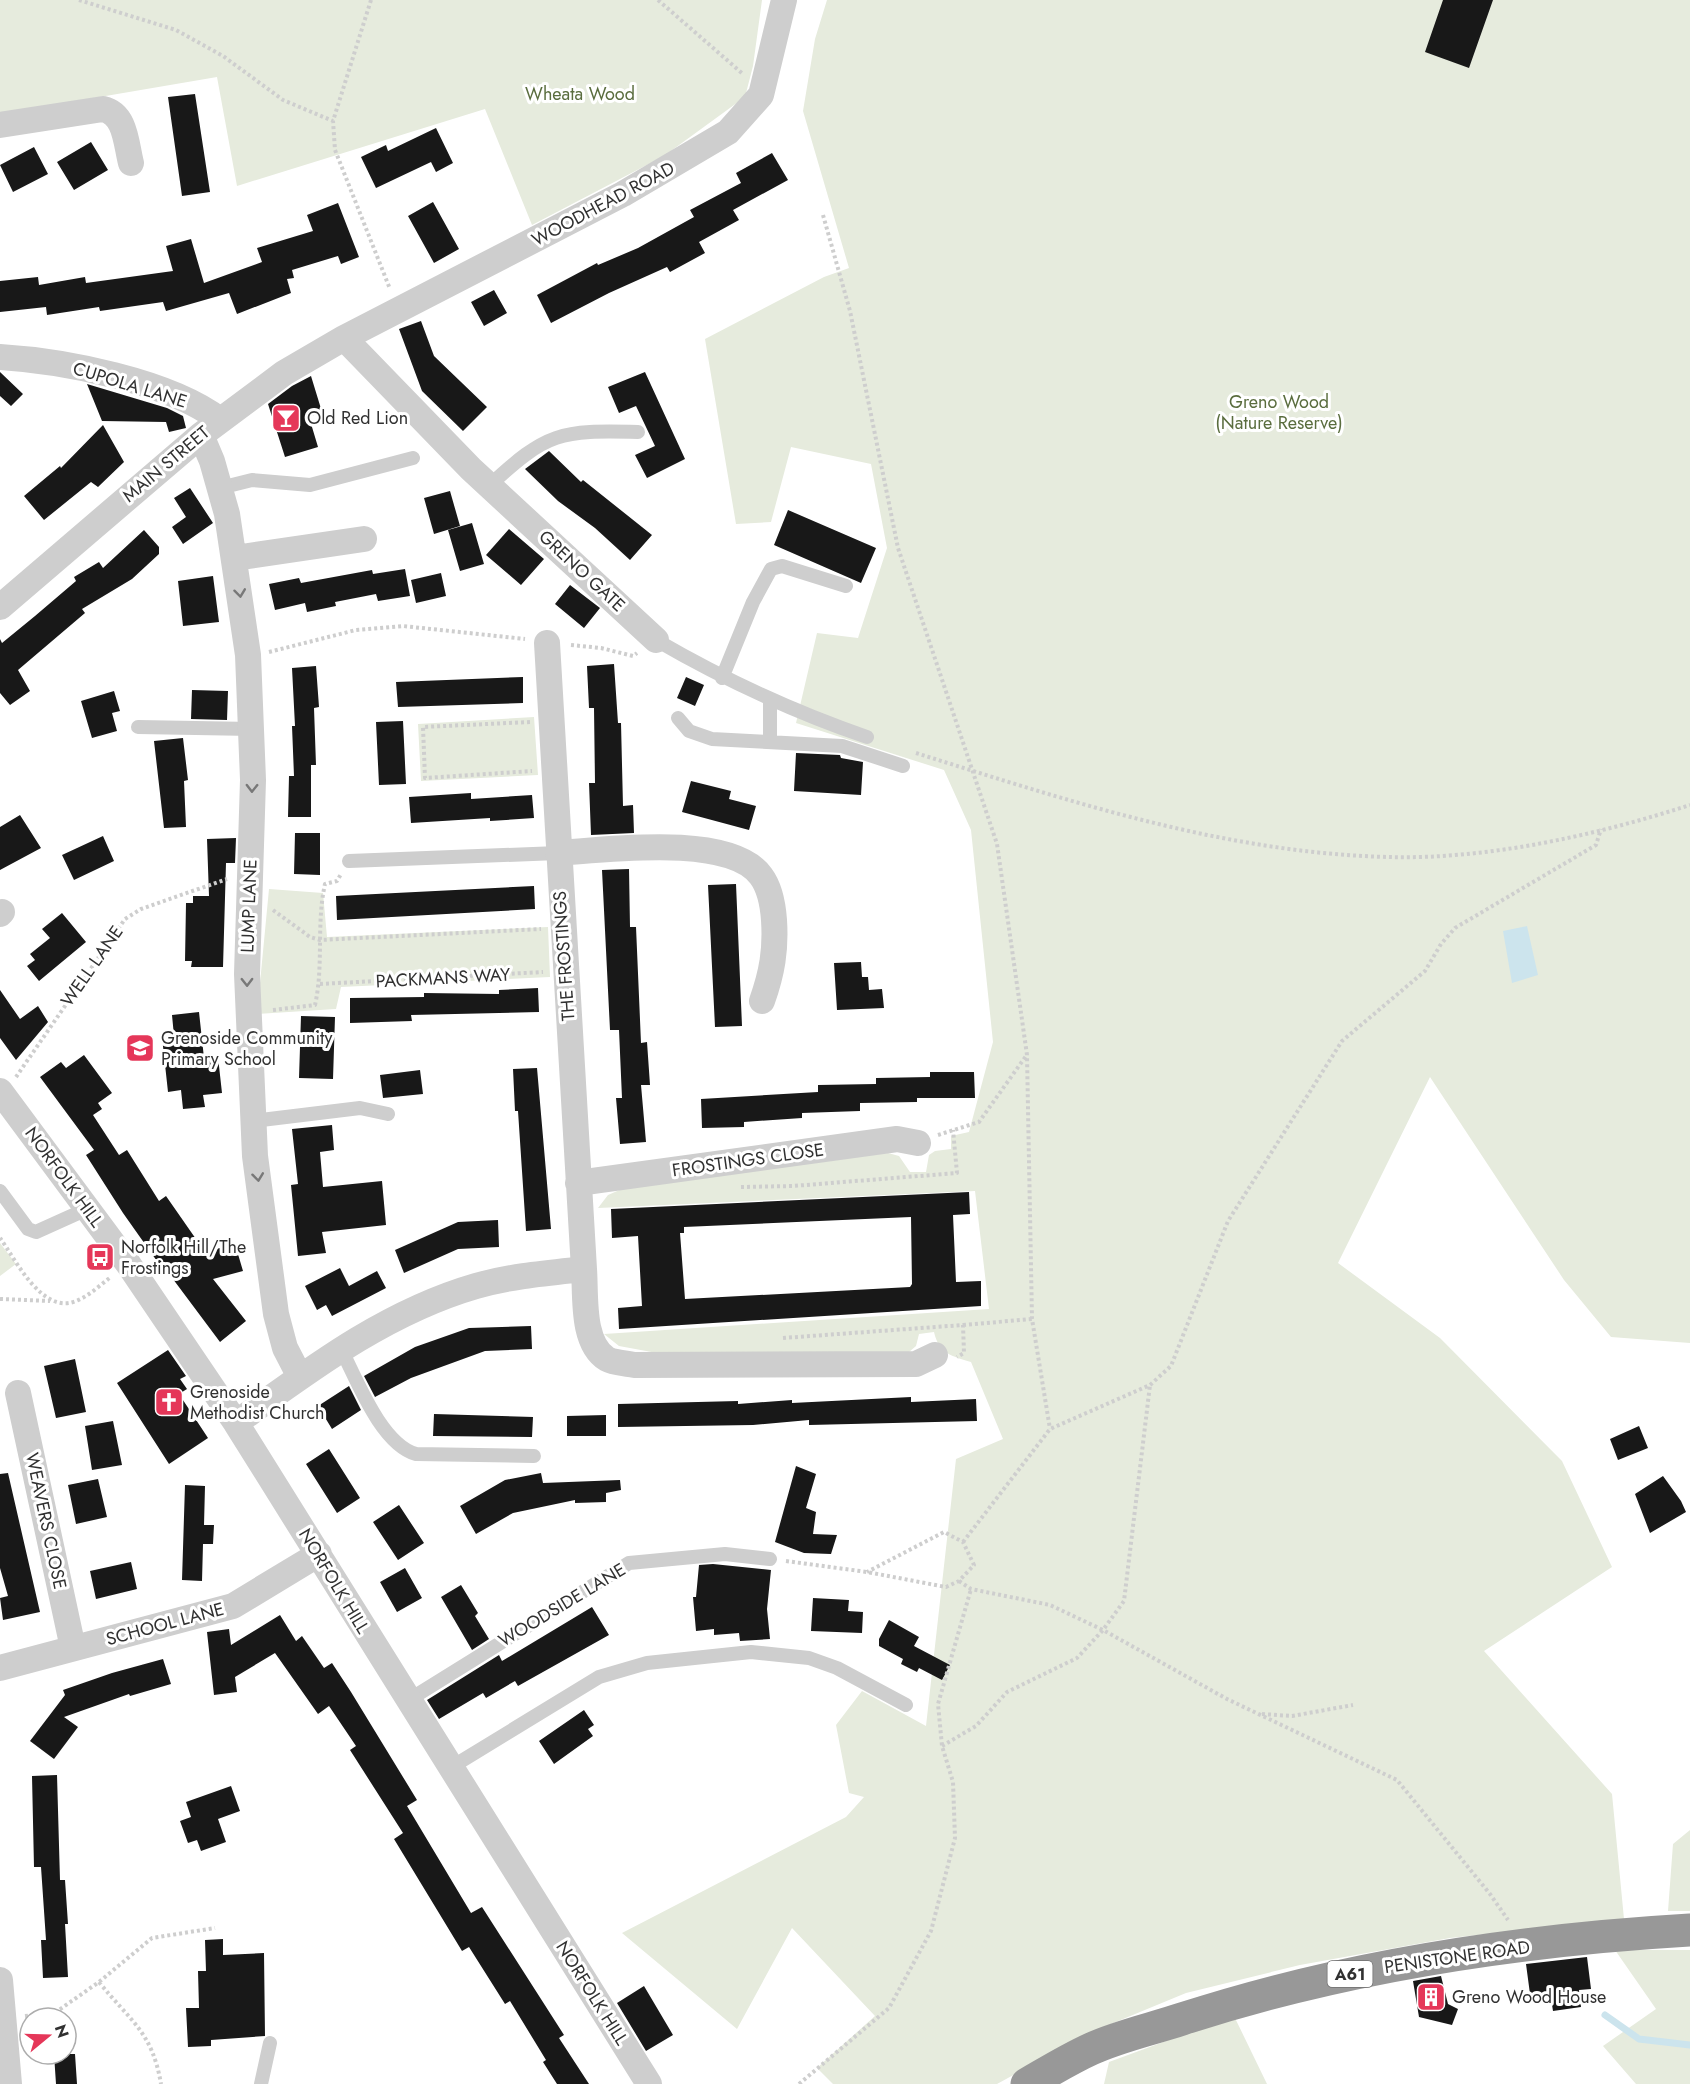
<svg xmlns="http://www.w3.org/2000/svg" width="1690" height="2084" viewBox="0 0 1690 2084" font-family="Jost,sans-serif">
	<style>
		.green { fill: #e6ebdd }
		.water { fill: #cce4ed }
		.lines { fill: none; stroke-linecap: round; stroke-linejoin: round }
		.stream { stroke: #cce4ed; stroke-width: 7 }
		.building { fill: #181818; fill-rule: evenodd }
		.path { stroke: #cecece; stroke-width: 4; stroke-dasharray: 3 3; stroke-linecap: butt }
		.lane { stroke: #cecece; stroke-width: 14 }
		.street { stroke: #cecece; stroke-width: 26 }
		.highway { stroke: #989898; stroke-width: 33 }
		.oneway { stroke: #787878 }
		.labels { text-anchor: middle; stroke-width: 6; stroke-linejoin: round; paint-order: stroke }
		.shield { fill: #fff; stroke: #6f6f6f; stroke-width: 1.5 }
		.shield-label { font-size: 16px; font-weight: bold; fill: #313131 }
		.park-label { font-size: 18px; fill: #5a6d3e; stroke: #fff }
		.street-label { font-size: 18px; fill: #313131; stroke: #fff }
		.poi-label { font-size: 18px; fill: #313131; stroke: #fff; text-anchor: start }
	</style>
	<rect width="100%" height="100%" fill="#fff"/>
	<path class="green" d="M0,0H762L753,66L745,97L664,156L532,225L485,109L237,186L217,77L0,114Z
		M827,0H1690V1343L1611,1337L1564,1280L1430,1077L1338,1263L1440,1338L1562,1461L1612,1567L1484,1651L1612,1794L1624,1919L1450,1938L1300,1965L1186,1993L1094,2031L997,2084H833L817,2068L875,2016L792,1928L737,2029L622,1933L846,1817L864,1797L849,1793L836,1725L862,1691L926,1726L956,1459L1003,1439L971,1362C952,1356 939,1354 934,1332L919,1334L916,1346L909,1352L657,1353L619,1346L604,1334L989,1309L975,1191L598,1208L608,1195L631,1185L888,1153L899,1156L910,1172H926L929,1155L935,1151L951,1149V1136L969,1132L993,1042L971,830L944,770L796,723L817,633L858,638L887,548L871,464L791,447L771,522L736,524L705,339L824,277L849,268L803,111L815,39Z
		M534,717L538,775L421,781L418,724Z
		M269,889L323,893L327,937L548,927L550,977L341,987L336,1009L257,1014Z
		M0,1243L16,1264L0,1276Z
		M1690,1830V1911H1668L1673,1844Z
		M1615,1950H1690V2084H1636L1603,2046L1656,2009Z
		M1234,2016L1267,2084H1104L1109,2062Z"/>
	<path class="water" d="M1527,926L1538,975L1512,983L1503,931Z"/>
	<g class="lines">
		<path class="stream" d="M1605,2015L1639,2039L1690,2045"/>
	</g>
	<path class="building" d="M1443,0H1493L1469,68L1425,52Z
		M195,94L210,192L182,196L168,97Z
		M436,128L453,163L436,172L431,162L376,188L361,157L386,145L388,151Z
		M91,142L108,170L74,190L57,162Z
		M34,147L48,174L13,192L0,165Z
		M772,153L788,180L733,210L739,220L699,242L705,253L670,272L667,267L609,293L551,323L537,295L597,263L598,265L638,248L694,217L690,210L741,183L736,173Z
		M433,202L459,249L434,263L408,216Z
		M338,203L359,257L341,264L338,256L292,270L294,278L287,279L291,293L237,314L229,293L166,311L163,302L100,311L99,307L47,315L46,307L0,312V281L38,277L39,285L85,277L86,283L173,271L166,246L191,239L204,283L262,262L257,248L313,231L307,215Z
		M494,290L507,313L484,326L471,302Z
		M421,321L434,356L487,407L463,431L422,391L399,329Z
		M0,372L23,394L11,406L0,396Z
		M645,372L685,459L647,478L635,455L655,446L636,406L619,413L608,387Z
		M311,376L322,412L309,417L318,447L285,457L268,404L292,386Z
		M87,384L167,408L183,416L186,428L169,432L166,422L102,421Z
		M103,425L124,462L98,487L91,482L44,520L24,496L60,466L61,468Z
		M549,451L581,482L583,480L652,535L630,560L595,528L558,501L525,469Z
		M190,488L213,523L183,544L172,527L186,517L174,498Z
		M450,491L460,526L434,534L424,498Z
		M788,510L876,548L861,583L774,545Z
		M472,523L484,564L460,571L448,530Z
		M509,529L544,559L521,585L486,555Z
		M144,530L159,547V554L132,579L82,609L85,613L18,670L30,691L10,705L0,693V639L2,643L35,616L76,581L74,577L99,562L103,568Z
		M405,569L410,596L378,601L376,594L335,602L336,606L307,612L305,603L275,610L269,584L299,578L301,583L372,570L373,574Z
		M441,573L446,596L416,603L411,580Z
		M213,576L219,622L183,626L178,581Z
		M570,585L600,608L584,628L555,604Z
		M614,664L618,723H621L623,806L633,805L634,833L591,835L589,783H595L594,708H589L587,666Z
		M316,666L319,707L314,708L316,765H311V817H288L289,776H294L292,726H295L292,668Z
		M523,677V703L398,707L396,682Z
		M686,677L704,685L695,706L677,698Z
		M192,690L228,691L227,720L191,719Z
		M114,691L120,711L112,713L117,731L92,738L81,701Z
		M403,721L406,784L379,785L376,722Z
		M183,738L188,780L184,781L186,827L164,828L154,741Z
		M796,753L840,755L841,758L863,762L861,795L794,791Z
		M691,781L731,791L729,799L756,806L749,830L682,812Z
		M471,793V799L532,795L534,818L490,821V818L411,823L409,797Z
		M20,815L41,848L0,870V827Z
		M295,833H320V875L294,874Z
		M103,836L114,861L74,880L62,855Z
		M236,838L235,863H226L223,967H191L192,961H185L186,903H193V896H209L207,839Z
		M629,869L630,927H636L641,1043L647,1042L650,1085H641L646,1142L620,1144L616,1098H622L619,1030H610L602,870Z
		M736,884L742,1026L715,1027L708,885Z
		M534,886L535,909L337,920L336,896Z
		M62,913L86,942L39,981L27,966L35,960L30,954L50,938L42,929Z
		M861,962L862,977H868L869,990L882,989L884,1008L837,1010L834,963Z
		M538,988L539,1012L411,1015L412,1021L350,1023V998L424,997V993L499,994V990Z
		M0,990L20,1019L38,1006L48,1022L16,1060L0,1038Z
		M199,1012L204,1058L218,1057L222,1093L203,1095L205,1107L183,1109L181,1090L168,1092L162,1037L174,1036L172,1015Z
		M301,1016L335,1017L333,1079L299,1078Z
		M84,1055L112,1093L98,1103L102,1109L93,1115L119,1155L127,1150L159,1201L166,1196L205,1252L235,1244L243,1271L213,1279L246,1321L220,1342L161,1263L159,1264L123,1213L86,1155L94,1150L40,1077L61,1062L66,1068Z
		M537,1068L551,1229L526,1231L518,1111H515L513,1069Z
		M420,1070L423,1094L383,1098L380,1075Z
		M930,1072H974L975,1098H917V1102L860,1103V1111L802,1113V1118L744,1122V1127L702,1128L701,1099L818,1092V1085L876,1084V1078L930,1077Z
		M332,1125L334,1150L320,1152L323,1187L382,1181L386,1225L322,1232L326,1253L298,1256L291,1185L298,1184L292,1129Z
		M969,1192L970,1214L953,1215L956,1282L981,1281V1306L619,1329L618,1308L642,1306L638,1236L612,1238L611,1209ZM911,1217L912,1284L910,1287L685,1299L680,1233H684V1227Z
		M498,1220L499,1247L458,1249L404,1273L395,1250L458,1222Z
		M340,1268L349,1286L377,1271L386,1288L332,1316L326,1305L317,1310L305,1286Z
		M531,1326L532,1349L485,1351L411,1378L375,1397L364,1376L415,1347L469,1328Z
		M168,1350L186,1376L180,1379L187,1389L179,1394L208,1438L169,1464L117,1383Z
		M75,1359L86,1412L56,1418L44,1366Z
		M349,1386L361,1410L332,1429L318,1406Z
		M911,1397V1402L976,1399L977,1421L809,1425V1420L753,1425L618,1427V1404L738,1401V1404L792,1400V1403Z
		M434,1414L533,1417L532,1437L433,1436Z
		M606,1415V1436H567V1416Z
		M113,1421L122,1465L92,1470L85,1426Z
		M1639,1426L1648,1448L1618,1460L1610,1439Z
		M329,1449L360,1498L337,1513L306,1464Z
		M796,1466L816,1474L806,1508L816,1512L813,1534L837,1535L831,1554L804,1553L775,1542Z
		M8,1473L40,1612L3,1620L0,1598L8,1596L0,1568V1474Z
		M541,1473L543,1483L620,1480L621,1490L606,1493V1502L575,1503V1500L513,1513L476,1534L460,1506L505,1480Z
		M1663,1476L1681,1501L1686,1512L1650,1533L1635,1494Z
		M98,1479L107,1517L76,1524L68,1485Z
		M185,1485L205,1486L204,1525H214L213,1544H203L202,1581L182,1580Z
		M399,1505L424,1543L398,1560L373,1522Z
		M131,1562L137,1589L96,1599L90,1571Z
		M713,1564L771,1570L767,1609L770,1639L740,1641L739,1633L714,1635V1629L696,1631L693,1597H696L699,1565Z
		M405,1568L422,1598L397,1612L380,1582Z
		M461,1585L478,1613L475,1616L489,1639L472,1650L441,1597Z
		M813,1598L849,1600L848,1611L863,1612L862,1633L811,1631Z
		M592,1607L609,1635L518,1686L515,1681L486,1698L483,1693L439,1719L427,1700L499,1655L502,1661Z
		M280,1615L296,1641L302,1636L324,1668L332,1663L351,1692L417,1800L407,1806L471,1913L482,1907L564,2035L559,2038L589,2084H557L543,2062L546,2060L510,2001L505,2004L469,1947L462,1951L394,1839L403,1833L350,1750L356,1746L329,1706L318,1714L275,1653L235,1677L237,1692L214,1695L207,1632L229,1629L231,1645Z
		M889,1620L919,1637L914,1646L950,1665L942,1680L919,1668L917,1672L901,1664L903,1659L879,1646V1639Z
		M163,1659L171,1684L130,1696L129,1694L64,1717L78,1727L54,1759L30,1741L65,1695L63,1690L112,1673Z
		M584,1710L594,1725L588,1729L593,1736L554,1764L539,1741Z
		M57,1775L60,1880H65L68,1924H65L68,1977L43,1978L41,1940H46L41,1867H34L32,1776Z
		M231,1786L240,1811L218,1819L226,1842L201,1851L197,1840L188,1843L180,1821L191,1817L186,1802Z
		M223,1939V1955L264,1953L265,2036L211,2040V2046L188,2047L186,2008H199L198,1971H206L205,1940Z
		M1587,1957L1591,1989L1579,1990L1581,2007L1553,2011L1550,1992L1530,1994L1526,1964Z
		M1441,1976L1448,2004L1458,2009L1452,2025L1419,2017L1413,1981Z
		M644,1986L673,2035L646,2051L617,2003Z
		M54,2054H75L77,2084H56Z"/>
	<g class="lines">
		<path class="path" d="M79,0L176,30L223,56L283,100L333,121
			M371,0L333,121L335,150L390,289
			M658,0L743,74
			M823,215L850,311L898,548L997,844L1027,1055L1032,1319L1050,1429
			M571,645L601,648L633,656L637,653
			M269,652L356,630L403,626L525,639
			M530,722L423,727L425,778L532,771
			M916,753C1069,801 1225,853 1388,857C1486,860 1597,835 1690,805
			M273,910L310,937L320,940L541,929
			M320,984L543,972
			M273,1010L315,1005C324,965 316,924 325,884L337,881L341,874
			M16,1077L125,919L141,909L227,879
			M938,1135L979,1122L1026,1056
			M741,1187L793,1186L957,1173L953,1130
			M0,1238C16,1260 42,1315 76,1301C89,1296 100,1285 111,1277
			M0,1299L50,1301
			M963,1325L1032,1319
			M783,1338L963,1325L964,1353L957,1357
			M963,1542L1050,1429L1150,1385L1171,1366L1228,1221L1342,1041L1425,971L1441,944L1455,928L1596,845L1601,829
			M786,1561L867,1572L946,1587L959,1581L974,1565L963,1542L944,1532L867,1572
			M959,1581L971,1589L1050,1605L1103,1630L1227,1699L1397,1780L1490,1894L1508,1920
			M1262,1714L1292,1716L1353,1705
			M942,1746L976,1726L1007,1692L1077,1658L1103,1630L1124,1601L1150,1385
			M99,1982C130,2021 152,2031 161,2084
			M25,2016L56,2012L99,1982L152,1938L215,1928
			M799,2084L889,2008L931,1931L955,1838L953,1782L942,1746L938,1704L971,1589"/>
		<path class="lane" d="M489,486C547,432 560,430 638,432
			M220,488L252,480L310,485L413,458
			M656,640C725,680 791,711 867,737
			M722,678L753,602L771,569L782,566L846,586
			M678,718L689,731L712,739L842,746L903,766
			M138,727L253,729
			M770,742V701
			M349,861L558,853
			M253,1121L360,1108L388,1114
			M0,1191L28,1229L36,1232L87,1209
			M341,1349C357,1380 381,1444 416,1454L534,1456
			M407,1701L629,1563L725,1554L770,1559
			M450,1768L599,1677L647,1663L751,1652L809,1658L837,1668L906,1705
			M261,2084L270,2043"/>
		<path class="street" d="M0,125L103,109C126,114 126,144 131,163
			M344,338L471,469L656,640
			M0,357C64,361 169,381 220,420
			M201,435L212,461L227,514L248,655L253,780L247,974L255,1156L276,1314L285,1348L300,1377
			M235,558L364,539
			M0,607L201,435L284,373L344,338L623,194L728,132L761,95L784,0
			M547,643L584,1269C586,1295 581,1343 607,1359C614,1363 626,1363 634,1365L916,1364L935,1355
			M558,853C605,850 730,833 761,876C770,888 773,906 774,920C776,950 772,973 762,1001
			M0,914L2,912
			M0,1091L129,1265L236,1423L649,2084
			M578,1183L897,1139L918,1143
			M18,1393L73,1648
			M236,1423C311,1369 386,1312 476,1286C511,1276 547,1273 584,1269
			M0,1668L233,1606L319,1554
			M0,1980L9,2084"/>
		<path class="highway" d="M1027,2084C1048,2072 1069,2059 1091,2049C1119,2036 1152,2029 1182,2019C1345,1966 1519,1940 1690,1930"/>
	</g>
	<defs><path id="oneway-chevron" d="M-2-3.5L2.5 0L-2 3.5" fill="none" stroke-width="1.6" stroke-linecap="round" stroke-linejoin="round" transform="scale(1.5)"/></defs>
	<g class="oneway">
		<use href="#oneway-chevron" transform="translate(240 593) rotate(83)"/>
		<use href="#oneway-chevron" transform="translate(252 788) rotate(91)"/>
		<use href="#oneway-chevron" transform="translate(247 982) rotate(89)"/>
		<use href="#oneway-chevron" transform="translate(258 1177) rotate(83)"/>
	</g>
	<defs>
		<g id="bar-square" transform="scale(1.5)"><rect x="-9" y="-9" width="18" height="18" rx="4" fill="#e53759" stroke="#fff"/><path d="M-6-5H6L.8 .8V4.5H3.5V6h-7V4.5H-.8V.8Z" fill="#fff"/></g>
		<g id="school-square" transform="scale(1.5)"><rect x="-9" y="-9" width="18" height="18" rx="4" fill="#e53759" stroke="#fff"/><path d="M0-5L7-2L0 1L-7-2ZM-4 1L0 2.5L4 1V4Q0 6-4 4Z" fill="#fff"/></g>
		<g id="bus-square" transform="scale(1.5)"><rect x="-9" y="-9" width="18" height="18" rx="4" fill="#e53759" stroke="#fff"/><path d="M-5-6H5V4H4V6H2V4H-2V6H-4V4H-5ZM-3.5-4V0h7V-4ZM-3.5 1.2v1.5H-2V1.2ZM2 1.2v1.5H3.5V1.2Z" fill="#fff"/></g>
		<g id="church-square" transform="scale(1.5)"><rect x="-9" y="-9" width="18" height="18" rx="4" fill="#e53759" stroke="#fff"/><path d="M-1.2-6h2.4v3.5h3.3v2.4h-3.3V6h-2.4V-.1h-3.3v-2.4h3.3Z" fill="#fff"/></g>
		<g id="building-square" transform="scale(1.5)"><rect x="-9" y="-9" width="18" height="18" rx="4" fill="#e53759" stroke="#fff"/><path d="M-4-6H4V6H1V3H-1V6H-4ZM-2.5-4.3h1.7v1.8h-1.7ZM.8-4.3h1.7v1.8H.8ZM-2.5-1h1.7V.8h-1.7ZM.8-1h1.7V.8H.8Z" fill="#fff"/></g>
	</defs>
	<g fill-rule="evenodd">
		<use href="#bar-square" x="286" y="418"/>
		<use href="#school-square" x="140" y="1048"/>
		<use href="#bus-square" x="100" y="1257"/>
		<use href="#church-square" x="169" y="1402"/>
		<use href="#building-square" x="1431" y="1997"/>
	</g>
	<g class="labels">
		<rect class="shield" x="1327.5" y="1961" width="45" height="26" rx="4.5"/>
		<g class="shield-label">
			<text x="1350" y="1980">A61</text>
		</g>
		<g class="park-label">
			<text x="580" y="100">Wheata Wood</text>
			<text x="1279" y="408">Greno Wood<tspan x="1279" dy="21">(Nature Reserve)</tspan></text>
		</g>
		<g class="street-label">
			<text transform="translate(603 204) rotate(-28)" y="6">WOODHEAD ROAD</text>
			<text transform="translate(130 385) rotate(17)" y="6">CUPOLA LANE</text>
			<text transform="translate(166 464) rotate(-40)" y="6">MAIN STREET</text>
			<text transform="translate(582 571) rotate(43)" y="6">GRENO GATE</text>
			<text transform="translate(249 906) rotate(-88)" y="6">LUMP LANE</text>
			<text transform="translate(564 956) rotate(-94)" y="6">THE FROSTINGS</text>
			<text transform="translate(92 966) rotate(-55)" y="6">WELL LANE</text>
			<text transform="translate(443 978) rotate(-3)" y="6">PACKMANS WAY</text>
			<text transform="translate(748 1160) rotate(-8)" y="6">FROSTINGS CLOSE</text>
			<text transform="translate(64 1177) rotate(54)" y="6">NORFOLK HILL</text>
			<text transform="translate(46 1521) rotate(78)" y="6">WEAVERS CLOSE</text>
			<text transform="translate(334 1581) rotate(59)" y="6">NORFOLK HILL</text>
			<text transform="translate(562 1605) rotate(-31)" y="6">WOODSIDE LANE</text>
			<text transform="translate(165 1624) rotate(-15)" y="6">SCHOOL LANE</text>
			<text transform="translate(1457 1957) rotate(-8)" y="6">PENISTONE ROAD</text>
			<text transform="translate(592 1993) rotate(58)" y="6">NORFOLK HILL</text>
		</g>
		<g class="poi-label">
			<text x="307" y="424">Old Red Lion</text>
			<text x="161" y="1044">Grenoside Community<tspan x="161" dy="21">Primary School</tspan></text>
			<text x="121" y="1253">Norfolk Hill/The<tspan x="121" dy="21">Frostings</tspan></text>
			<text x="190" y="1398">Grenoside<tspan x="190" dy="21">Methodist Church</tspan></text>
			<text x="1452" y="2003">Greno Wood House</text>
		</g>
	</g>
	<g transform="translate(48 2036) rotate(71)"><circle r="28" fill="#ffffff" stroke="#adadad" stroke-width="1.5"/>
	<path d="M0-4.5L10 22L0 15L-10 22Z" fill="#e53759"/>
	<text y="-9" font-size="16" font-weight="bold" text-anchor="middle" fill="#313131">N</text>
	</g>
</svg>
